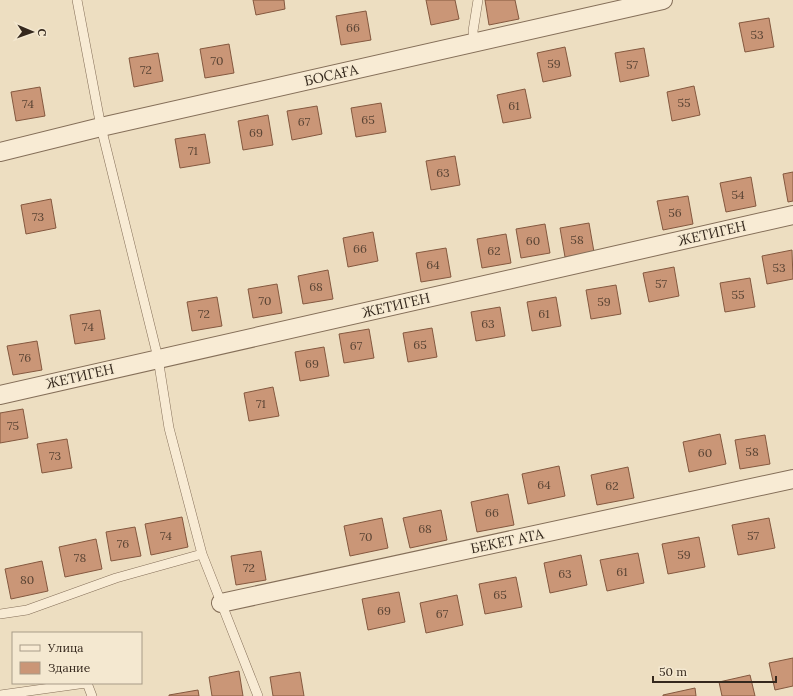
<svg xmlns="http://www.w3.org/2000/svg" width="793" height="696" viewBox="0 0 793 696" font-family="Lora,serif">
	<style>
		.building { fill: #ca9677; stroke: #84583f }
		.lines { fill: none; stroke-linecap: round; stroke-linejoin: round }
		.service-casing { stroke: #856f59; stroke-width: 10 }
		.minor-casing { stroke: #856f59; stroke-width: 20 }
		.service { stroke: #f8ebd4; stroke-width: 9 }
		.minor { stroke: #f8ebd4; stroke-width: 18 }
		.labels { text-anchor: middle; stroke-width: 3; stroke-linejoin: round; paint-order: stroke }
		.number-label { font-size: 12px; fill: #5a4434 }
		.street-label { font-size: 14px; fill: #35281d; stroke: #f4e8d0 }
	</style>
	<rect width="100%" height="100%" fill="#eddec1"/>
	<path class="building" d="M253,0H284L285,9L256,15Z
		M426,0H455L459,19L431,25Z
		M485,0H515L519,19L489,25Z
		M366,11L371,40L341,45L336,16Z
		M769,18L774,47L745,52L739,23Z
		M229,44L234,73L205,78L200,49Z
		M565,47L571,76L543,82L537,53Z
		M644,48L649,76L620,82L615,53Z
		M158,53L163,81L134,87L129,58Z
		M694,86L700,115L672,121L667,92Z
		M40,87L45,116L16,121L11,92Z
		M525,89L531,118L503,123L497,95Z
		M381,103L386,132L356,137L351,108Z
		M317,106L322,134L292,140L287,111Z
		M268,115L273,145L243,150L238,121Z
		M205,134L210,163L180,168L175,139Z
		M455,156L460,185L431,190L426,161Z
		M793,172V201L788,202L783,174Z
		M751,177L756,206L726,212L720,183Z
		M688,196L693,224L663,230L657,201Z
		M51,199L56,228L26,234L21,205Z
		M589,223L594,252L565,257L560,228Z
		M545,224L550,253L521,258L516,229Z
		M373,232L378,261L348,267L343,238Z
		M506,234L511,263L482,268L477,239Z
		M446,248L451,277L421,282L416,253Z
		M792,250L793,279L767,284L762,256Z
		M674,267L679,296L649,302L643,273Z
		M328,270L333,299L303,304L298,276Z
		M750,278L755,307L725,312L720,283Z
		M277,284L282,313L253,318L248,289Z
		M616,285L621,314L591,319L586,290Z
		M217,297L222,326L192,331L187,302Z
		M556,297L561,326L532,331L527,302Z
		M500,307L505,336L476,341L471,312Z
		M100,310L105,339L75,344L70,315Z
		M432,328L437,357L408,362L403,333Z
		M369,329L374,358L344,363L339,334Z
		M37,341L42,370L13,375L7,346Z
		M324,347L329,376L300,381L295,352Z
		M273,387L279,416L249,421L244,393Z
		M23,409L28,438L0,443V413Z
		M720,434L726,464L689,472L683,442Z
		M765,435L770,464L740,469L735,440Z
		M67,439L72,468L42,473L37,444Z
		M559,466L565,496L528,504L522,474Z
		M628,467L634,498L597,505L591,475Z
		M508,494L514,525L477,532L471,502Z
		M441,510L447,540L410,548L403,518Z
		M182,517L188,547L151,555L145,524Z
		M382,518L388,548L350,556L344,526Z
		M769,518L775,548L738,555L732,525Z
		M135,527L141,556L111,561L106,532Z
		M699,537L705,567L668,574L662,544Z
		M96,539L102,569L65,577L59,547Z
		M261,551L266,580L236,585L231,556Z
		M638,553L644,583L607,591L600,560Z
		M581,555L587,585L550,593L544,563Z
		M42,561L48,591L11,599L5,569Z
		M516,577L522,607L485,614L479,584Z
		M399,592L405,622L368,630L362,599Z
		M457,595L463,625L426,633L420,603Z
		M793,658V686L775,690L769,663Z
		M239,671L243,696H212L209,677Z
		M300,672L304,696H273L270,677Z
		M750,675L755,696H722L719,682Z
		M695,688L696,696H663V695Z
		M198,690L199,696H169V695Z"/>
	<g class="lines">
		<g class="service-casing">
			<path id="service" d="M77,0L101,127L158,358L169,428L202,554L258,696
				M474,42L473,31L478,0
				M0,614L27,610L116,578L202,554
				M87,683L92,696
				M0,695L86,683"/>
		</g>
		<g class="minor-casing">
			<path id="minor" d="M0,152L101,127L663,0
				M0,395L793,215
				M221,603L793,479"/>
		</g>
		<use href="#service" class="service"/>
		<use href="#minor" class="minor"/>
	</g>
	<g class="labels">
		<g class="number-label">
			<text x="353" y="32">66</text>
			<text x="757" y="39">53</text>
			<text x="217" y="65">70</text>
			<text x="554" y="68">59</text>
			<text x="632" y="69">57</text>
			<text x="146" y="74">72</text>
			<text x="684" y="107">55</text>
			<text x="28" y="108">74</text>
			<text x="514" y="110">61</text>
			<text x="368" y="124">65</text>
			<text x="304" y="126">67</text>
			<text x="256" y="137">69</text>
			<text x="193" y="155">71</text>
			<text x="443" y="177">63</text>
			<text x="738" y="199">54</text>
			<text x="675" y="217">56</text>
			<text x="38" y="221">73</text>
			<text x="577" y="244">58</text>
			<text x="533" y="245">60</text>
			<text x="360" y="253">66</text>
			<text x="494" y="255">62</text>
			<text x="433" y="269">64</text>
			<text x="779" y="272">53</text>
			<text x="661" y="288">57</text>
			<text x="316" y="291">68</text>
			<text x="738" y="299">55</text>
			<text x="265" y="305">70</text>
			<text x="604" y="306">59</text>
			<text x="204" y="318">72</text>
			<text x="544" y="318">61</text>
			<text x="488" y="328">63</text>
			<text x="88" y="331">74</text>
			<text x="420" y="349">65</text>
			<text x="356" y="350">67</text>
			<text x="25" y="362">76</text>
			<text x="312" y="368">69</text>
			<text x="261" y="408">71</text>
			<text x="13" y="430">75</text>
			<text x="752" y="456">58</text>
			<text x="705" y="457">60</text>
			<text x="55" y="460">73</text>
			<text x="544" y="489">64</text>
			<text x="612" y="490">62</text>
			<text x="492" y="517">66</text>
			<text x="425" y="533">68</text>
			<text x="166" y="540">74</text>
			<text x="753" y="540">57</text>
			<text x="366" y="541">70</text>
			<text x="123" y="548">76</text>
			<text x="684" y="559">59</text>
			<text x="80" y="562">78</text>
			<text x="249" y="572">72</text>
			<text x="622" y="576">61</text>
			<text x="565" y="578">63</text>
			<text x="27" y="584">80</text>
			<text x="500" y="599">65</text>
			<text x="384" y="615">69</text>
			<text x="442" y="618">67</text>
		</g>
		<g class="street-label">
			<text transform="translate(331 75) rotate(-13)" y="5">БОСАҒА</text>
			<text transform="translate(712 233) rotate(-13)" y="5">ЖЕТИГЕН</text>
			<text transform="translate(396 305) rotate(-13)" y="5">ЖЕТИГЕН</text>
			<text transform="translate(80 376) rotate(-13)" y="5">ЖЕТИГЕН</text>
			<text transform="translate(507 541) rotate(-12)" y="5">БЕКЕТ АТА</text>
		</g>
	</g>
	<rect x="12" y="632" width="130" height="52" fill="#f4e8d0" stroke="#a89b88"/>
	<rect x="20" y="645" width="20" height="6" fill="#f8ebd4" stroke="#a89b88"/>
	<text x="48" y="652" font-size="12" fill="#35281d">Улица</text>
	<rect x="20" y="662" width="20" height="12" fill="#ca9677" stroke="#a89b88"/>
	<text x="48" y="672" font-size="12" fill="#35281d">Здание</text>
	<g transform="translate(32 32) rotate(92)" stroke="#f4e8d0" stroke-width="3" paint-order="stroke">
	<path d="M0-3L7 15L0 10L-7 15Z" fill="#35281d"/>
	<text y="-6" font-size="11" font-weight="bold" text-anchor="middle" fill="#35281d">С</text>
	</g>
	<path d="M653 676v6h123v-6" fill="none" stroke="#35281d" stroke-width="2"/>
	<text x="659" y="676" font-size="12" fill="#35281d" stroke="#f4e8d0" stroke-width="3" paint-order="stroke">50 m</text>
</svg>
